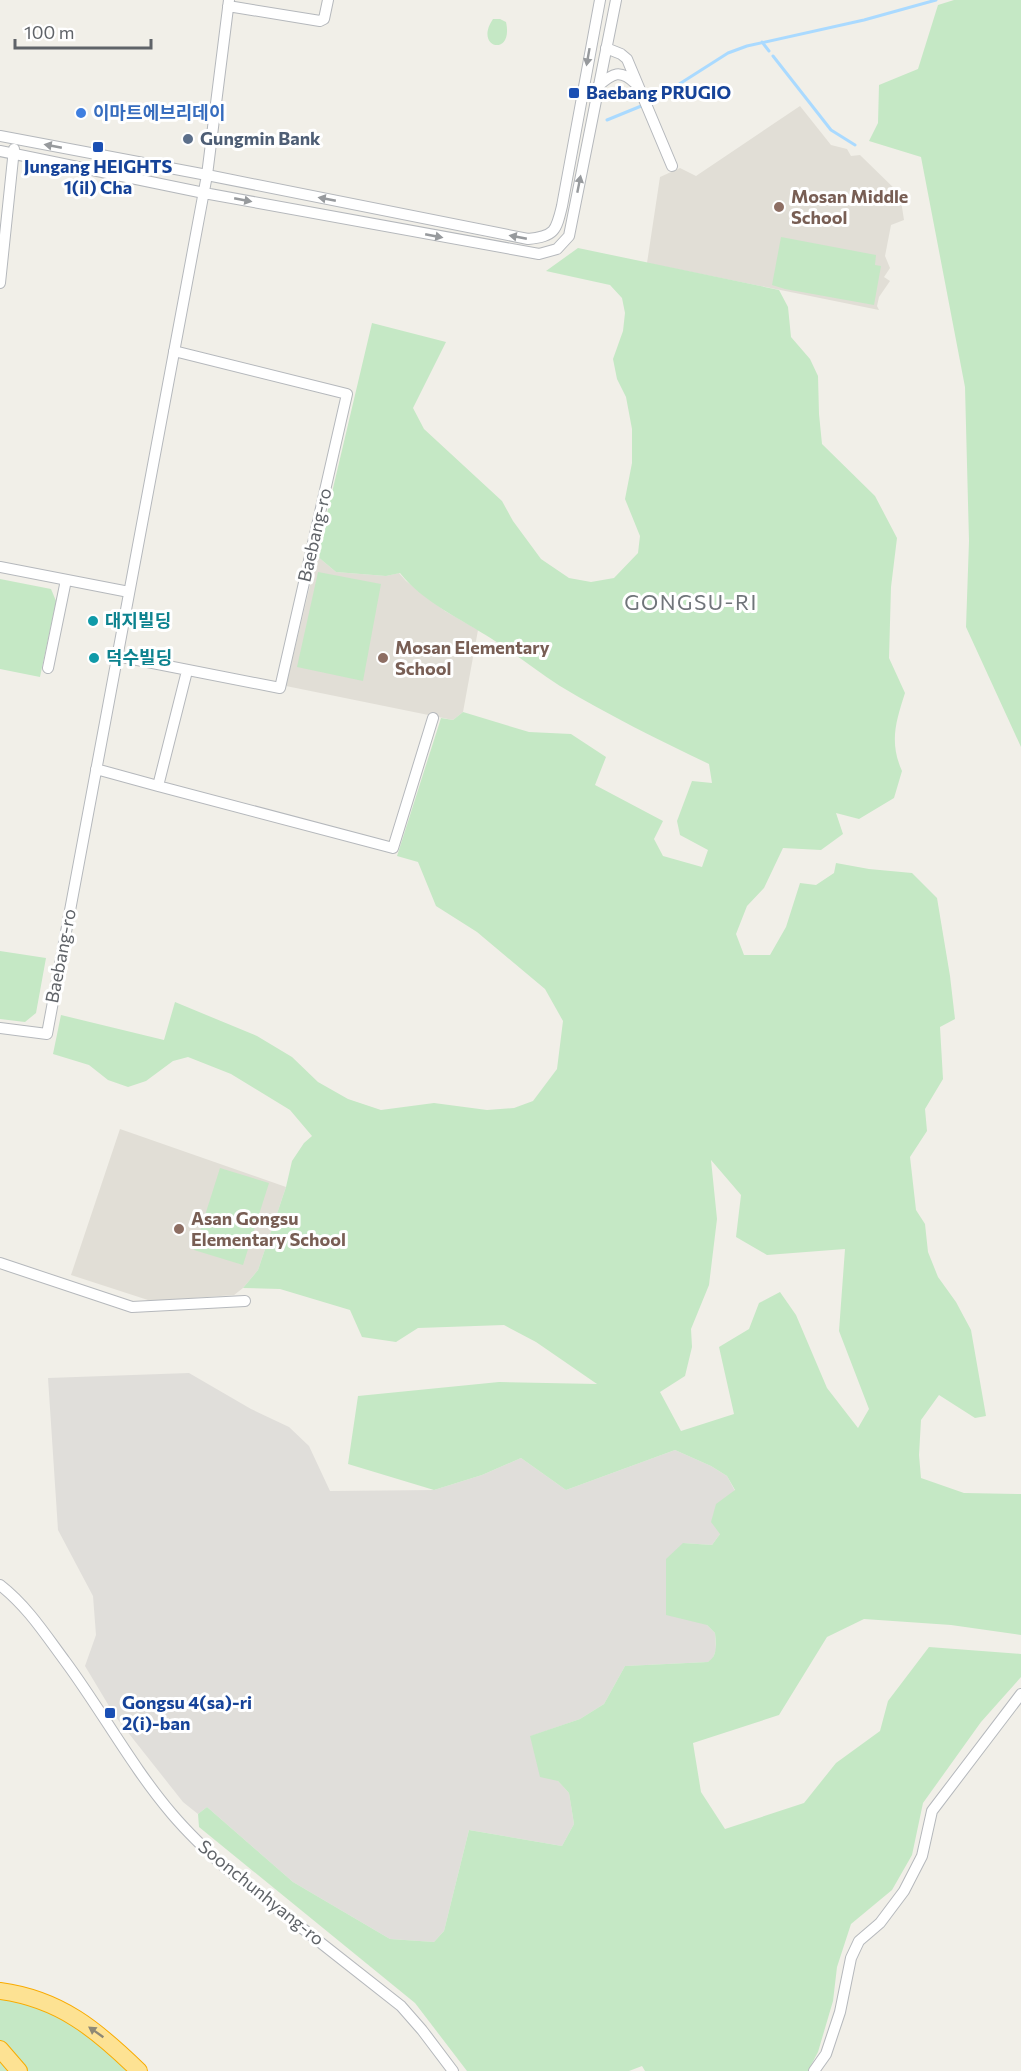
<svg xmlns="http://www.w3.org/2000/svg" width="1021" height="2071" viewBox="0 0 1021 2071" font-family="Commissioner,'Noto Sans KR',sans-serif">
	<style>
		.industrial { fill: #e0deda }
		.education { fill: #e1ded6 }
		.green { fill: #c5e8c5; fill-rule: evenodd }
		.lines { fill: none; stroke-linecap: round; stroke-linejoin: round }
		.stream { stroke: #aadaff; stroke-width: 3 }
		.minor-casing { stroke: #b5b8bc; stroke-width: 12 }
		.highway-casing { stroke: #f9ab00; stroke-width: 18 }
		.minor { stroke: #fff; stroke-width: 10 }
		.highway { stroke: #fde293; stroke-width: 16 }
		.oneway { fill: #979a9d }
		.oneway2 { fill: #8e8975 }
		.transit-dot { fill: #1a4fb4; stroke: #fff; stroke-width: 2 }
		.shop-dot { fill: #3f7fe0; stroke: #fff; stroke-width: 2 }
		.service-dot { fill: #5c6f8a; stroke: #fff; stroke-width: 2 }
		.education-dot { fill: #8d6e63; stroke: #fff; stroke-width: 2 }
		.culture-dot { fill: #0f9aa8; stroke: #fff; stroke-width: 2 }
		.labels { text-anchor: middle; stroke-width: 6; stroke-linejoin: round; paint-order: stroke }
		.transit-label { font-size: 18px; font-weight: bold; fill: #164399; stroke: #fff; text-anchor: start }
		.shop-label { font-size: 18px; font-weight: bold; fill: #366cbe; stroke: #fff; text-anchor: start }
		.service-label { font-size: 18px; font-weight: bold; fill: #4e5e75; stroke: #fff; text-anchor: start }
		.education-label { font-size: 18px; font-weight: bold; fill: #785e54; stroke: #fff; text-anchor: start }
		.street-label { font-size: 18px; fill: #5f6368; stroke: #fff }
		.culture-label { font-size: 18px; font-weight: bold; fill: #0d838f; stroke: #fff; text-anchor: start }
		.quarter-label { font-size: 21px; letter-spacing: 1.5px; fill: #70757a; stroke: #fff }
	</style>
	<rect width="100%" height="100%" fill="#f1efe8"/>
	<path class="industrial" d="M189,1373L251,1409L289,1427L309,1446L330,1491L434,1490L482,1475L521,1458L566,1490L675,1450L711,1466L727,1476L735,1491L720,1534L712,1545L683,1543L707,1625L715,1633L716,1650L712,1660L708,1662L625,1666L604,1704L580,1719L531,1736L558,1781L569,1793L574,1824L562,1846L469,1830L444,1931L434,1942L390,1939L293,1882L207,1807L198,1814L183,1802L115,1716L85,1666L96,1635L93,1596L58,1530L48,1378Z"/>
	<path class="education" d="M800,106L831,145L847,149L851,156L860,155L900,194L904,220L891,225L885,256L890,268L884,277L890,281L879,297L877,306L879,310L647,263L660,177L680,168L696,176Z
		M317,556L336,572L386,576L399,573L406,581L445,611L478,630L463,712L453,720L286,686Z
		M120,1129L286,1187L258,1270L243,1288L234,1295L151,1301L71,1275Z"/>
	<path class="green" d="M954,0H1021V747L966,627L969,541L965,387L921,157L869,141L878,123L879,85L918,69L938,5Z
		M493,19H500L506,22C514,58 473,48 493,19Z
		M781,237L876,255L875,265L881,266L874,305L785,289L772,285Z
		M578,248L779,290L788,307L791,337L810,359L818,376L819,414L822,444L875,496L897,538L891,587L889,658L905,693C896,721 889,742 902,771L894,798L859,819L836,813L843,834L821,850L783,848L764,888L747,906L736,934L744,955H770L786,927L800,883L816,885L834,873L836,863L869,869L912,873L937,898L950,976L955,1019L940,1027L943,1079L925,1109L927,1131L910,1157L916,1210L925,1224L928,1252L938,1277L956,1302L971,1330L986,1416L975,1418L939,1395L921,1420L919,1455L921,1478L964,1493L1021,1494V1635L951,1625L864,1619L827,1637L779,1715L693,1743L701,1792L725,1829L804,1803L836,1763L880,1731L888,1701L929,1647L1021,1654V1677L981,1722L923,1803L912,1855L892,1890L851,1924L837,1967L833,2001L818,2052L808,2071H645L642,2066L629,2071H467L415,2003L199,1827L198,1814L207,1807L293,1882L390,1939L434,1942L444,1931L469,1830L562,1846L574,1824L569,1793L558,1781L540,1777L530,1736L580,1719L604,1704L625,1666L708,1662C718,1656 716,1644 715,1633L707,1625L666,1615V1559L683,1543L712,1545L720,1534L711,1522L716,1504L735,1490L727,1476L711,1466L675,1450L566,1490L521,1458L482,1475L434,1490L348,1464L358,1396L499,1382L597,1384L536,1342L504,1325L418,1328L396,1342L362,1337L350,1310L280,1289L243,1288L258,1270L286,1187L292,1161L304,1143L312,1136L290,1110L231,1074L188,1057L173,1061L146,1081L128,1087L108,1080L89,1065L53,1054L61,1015L164,1040L175,1002L257,1036L292,1057L318,1082L348,1099L381,1110L434,1103L487,1110L514,1108L533,1101L557,1069L563,1021L545,989L477,932L436,906L418,862L397,856L441,718L453,720L463,712L529,732L571,734L606,757L595,785L663,821L654,839L663,856L702,867L708,850L680,835L677,821L692,781L712,783L709,764C659,740 608,715 560,686C537,671 515,654 492,639C461,619 424,603 400,573L386,576L336,572L317,556L372,323L446,342L413,408L424,429L502,501L513,521L541,559L569,578L591,582L614,578L638,553L640,536L625,499L632,463V429L626,397L617,379L613,359L623,331L625,313L622,298L610,285L546,271ZM711,1160L741,1195L736,1237L767,1255L845,1249L839,1331L869,1409L858,1428L827,1388L796,1315L780,1292L759,1303L749,1329L719,1347L734,1414L681,1431L660,1392L685,1376L692,1347L691,1329L709,1285L717,1219Z
		M318,572L381,584L363,681L297,667Z
		M0,579L51,589L56,601L40,677L0,669Z
		M0,951L46,958L36,1013L25,1022L0,1019Z
		M220,1168L269,1183L243,1265L194,1250Z
		M0,1998C30,2002 63,2017 88,2034C103,2045 117,2059 131,2071H0Z"/>
	<g class="lines">
		<path class="stream" d="M762,42L769,51
			M773,56L831,130L855,145
			M607,120L651,102L728,53L747,46L864,20L936,0"/>
		<g class="minor-casing">
			<path id="minor" d="M228,6L320,21L324,19L328,0
				M606,48L621,54L627,59L672,166
				M598,86C613,73 620,69 635,83
				M0,136L207,175L528,239C555,236 556,231 562,206L600,0
				M0,151L204,193L539,254L557,249L569,236L616,0
				M0,283L14,149
				M0,567L129,592
				M117,656L280,688L347,394L174,351
				M48,668L66,580
				M187,671L158,786L393,848L433,718
				M96,769L158,786
				M0,1028L47,1034L207,175L229,0
				M0,1263L132,1307L245,1301
				M0,1585C27,1606 45,1634 65,1661C102,1711 132,1767 172,1814C189,1834 208,1852 227,1869L401,2006L422,2030L453,2071
				M814,2071L826,2054L840,2012L851,1958L859,1941L880,1923L904,1891L922,1856L932,1811L1021,1694"/>
		</g>
		<g class="highway-casing">
			<path id="highway" d="M0,1991C60,1999 97,2030 139,2071
				M0,2049L19,2071"/>
		</g>
		<use href="#minor" class="minor"/>
		<use href="#highway" class="highway"/>
	</g>
	<defs><path id="oneway-solid" d="M-6-.8H1V-3.2L6.5 0L1 3.2V.8H-6Z" transform="scale(1.5)"/></defs>
	<g class="oneway">
		<use href="#oneway-solid" transform="translate(588 57) rotate(100)"/>
		<use href="#oneway-solid" transform="translate(53 146) rotate(-169)"/>
		<use href="#oneway-solid" transform="translate(579 184) rotate(-79)"/>
		<use href="#oneway-solid" transform="translate(327 199) rotate(-169)"/>
		<use href="#oneway-solid" transform="translate(243 200) rotate(11)"/>
		<use href="#oneway-solid" transform="translate(434 236) rotate(11)"/>
		<use href="#oneway-solid" transform="translate(518 237) rotate(-169)"/>
	</g>
	<use class="oneway2" href="#oneway-solid" transform="translate(96 2032) rotate(-145)"/>
	<g class="transit-dot">
		<rect x="568" y="87" width="12" height="12" rx="3"/>
		<rect x="92" y="141" width="12" height="12" rx="3"/>
		<rect x="104" y="1707" width="12" height="12" rx="3"/>
	</g>
	<circle class="shop-dot" cx="81" cy="113" r="6"/>
	<circle class="service-dot" cx="188" cy="139" r="6"/>
	<g class="education-dot">
		<circle cx="779" cy="207" r="6"/>
		<circle cx="383" cy="658" r="6"/>
		<circle cx="179" cy="1229" r="6"/>
	</g>
	<g class="culture-dot">
		<circle cx="93" cy="621" r="6"/>
		<circle cx="94" cy="658" r="6"/>
	</g>
	<g class="labels">
		<g class="transit-label">
			<text x="586" y="99">Baebang PRUGIO</text>
			<text x="98" y="173" text-anchor="middle">Jungang HEIGHTS<tspan x="98" dy="21">1(il) Cha</tspan></text>
			<text x="122" y="1709">Gongsu 4(sa)-ri<tspan x="122" dy="21">2(i)-ban</tspan></text>
		</g>
		<g class="shop-label">
			<text x="93" y="119">이마트에브리데이</text>
		</g>
		<g class="service-label">
			<text x="200" y="145">Gungmin Bank</text>
		</g>
		<g class="education-label">
			<text x="791" y="203">Mosan Middle<tspan x="791" dy="21">School</tspan></text>
			<text x="395" y="654">Mosan Elementary<tspan x="395" dy="21">School</tspan></text>
			<text x="191" y="1225">Asan Gongsu<tspan x="191" dy="21">Elementary School</tspan></text>
		</g>
		<g class="street-label">
			<text transform="translate(315 535) rotate(-77)" y="6">Baebang-ro</text>
			<text transform="translate(61 956) rotate(-79)" y="6">Baebang-ro</text>
			<text transform="translate(261 1893) rotate(39)" y="6">Soonchunhyang-ro</text>
		</g>
		<g class="culture-label">
			<text x="105" y="627">대지빌딩</text>
			<text x="106" y="664">덕수빌딩</text>
		</g>
		<g class="quarter-label">
			<text x="691" y="610">GONGSU-RI</text>
		</g>
	</g>
	<path d="M15 39v9h136v-9" fill="none" stroke="#5f6368" stroke-width="3"/>
	<text x="24" y="39" font-size="18" fill="#5f6368" stroke="#ffffff" stroke-width="4.5" paint-order="stroke">100 m</text>
</svg>
